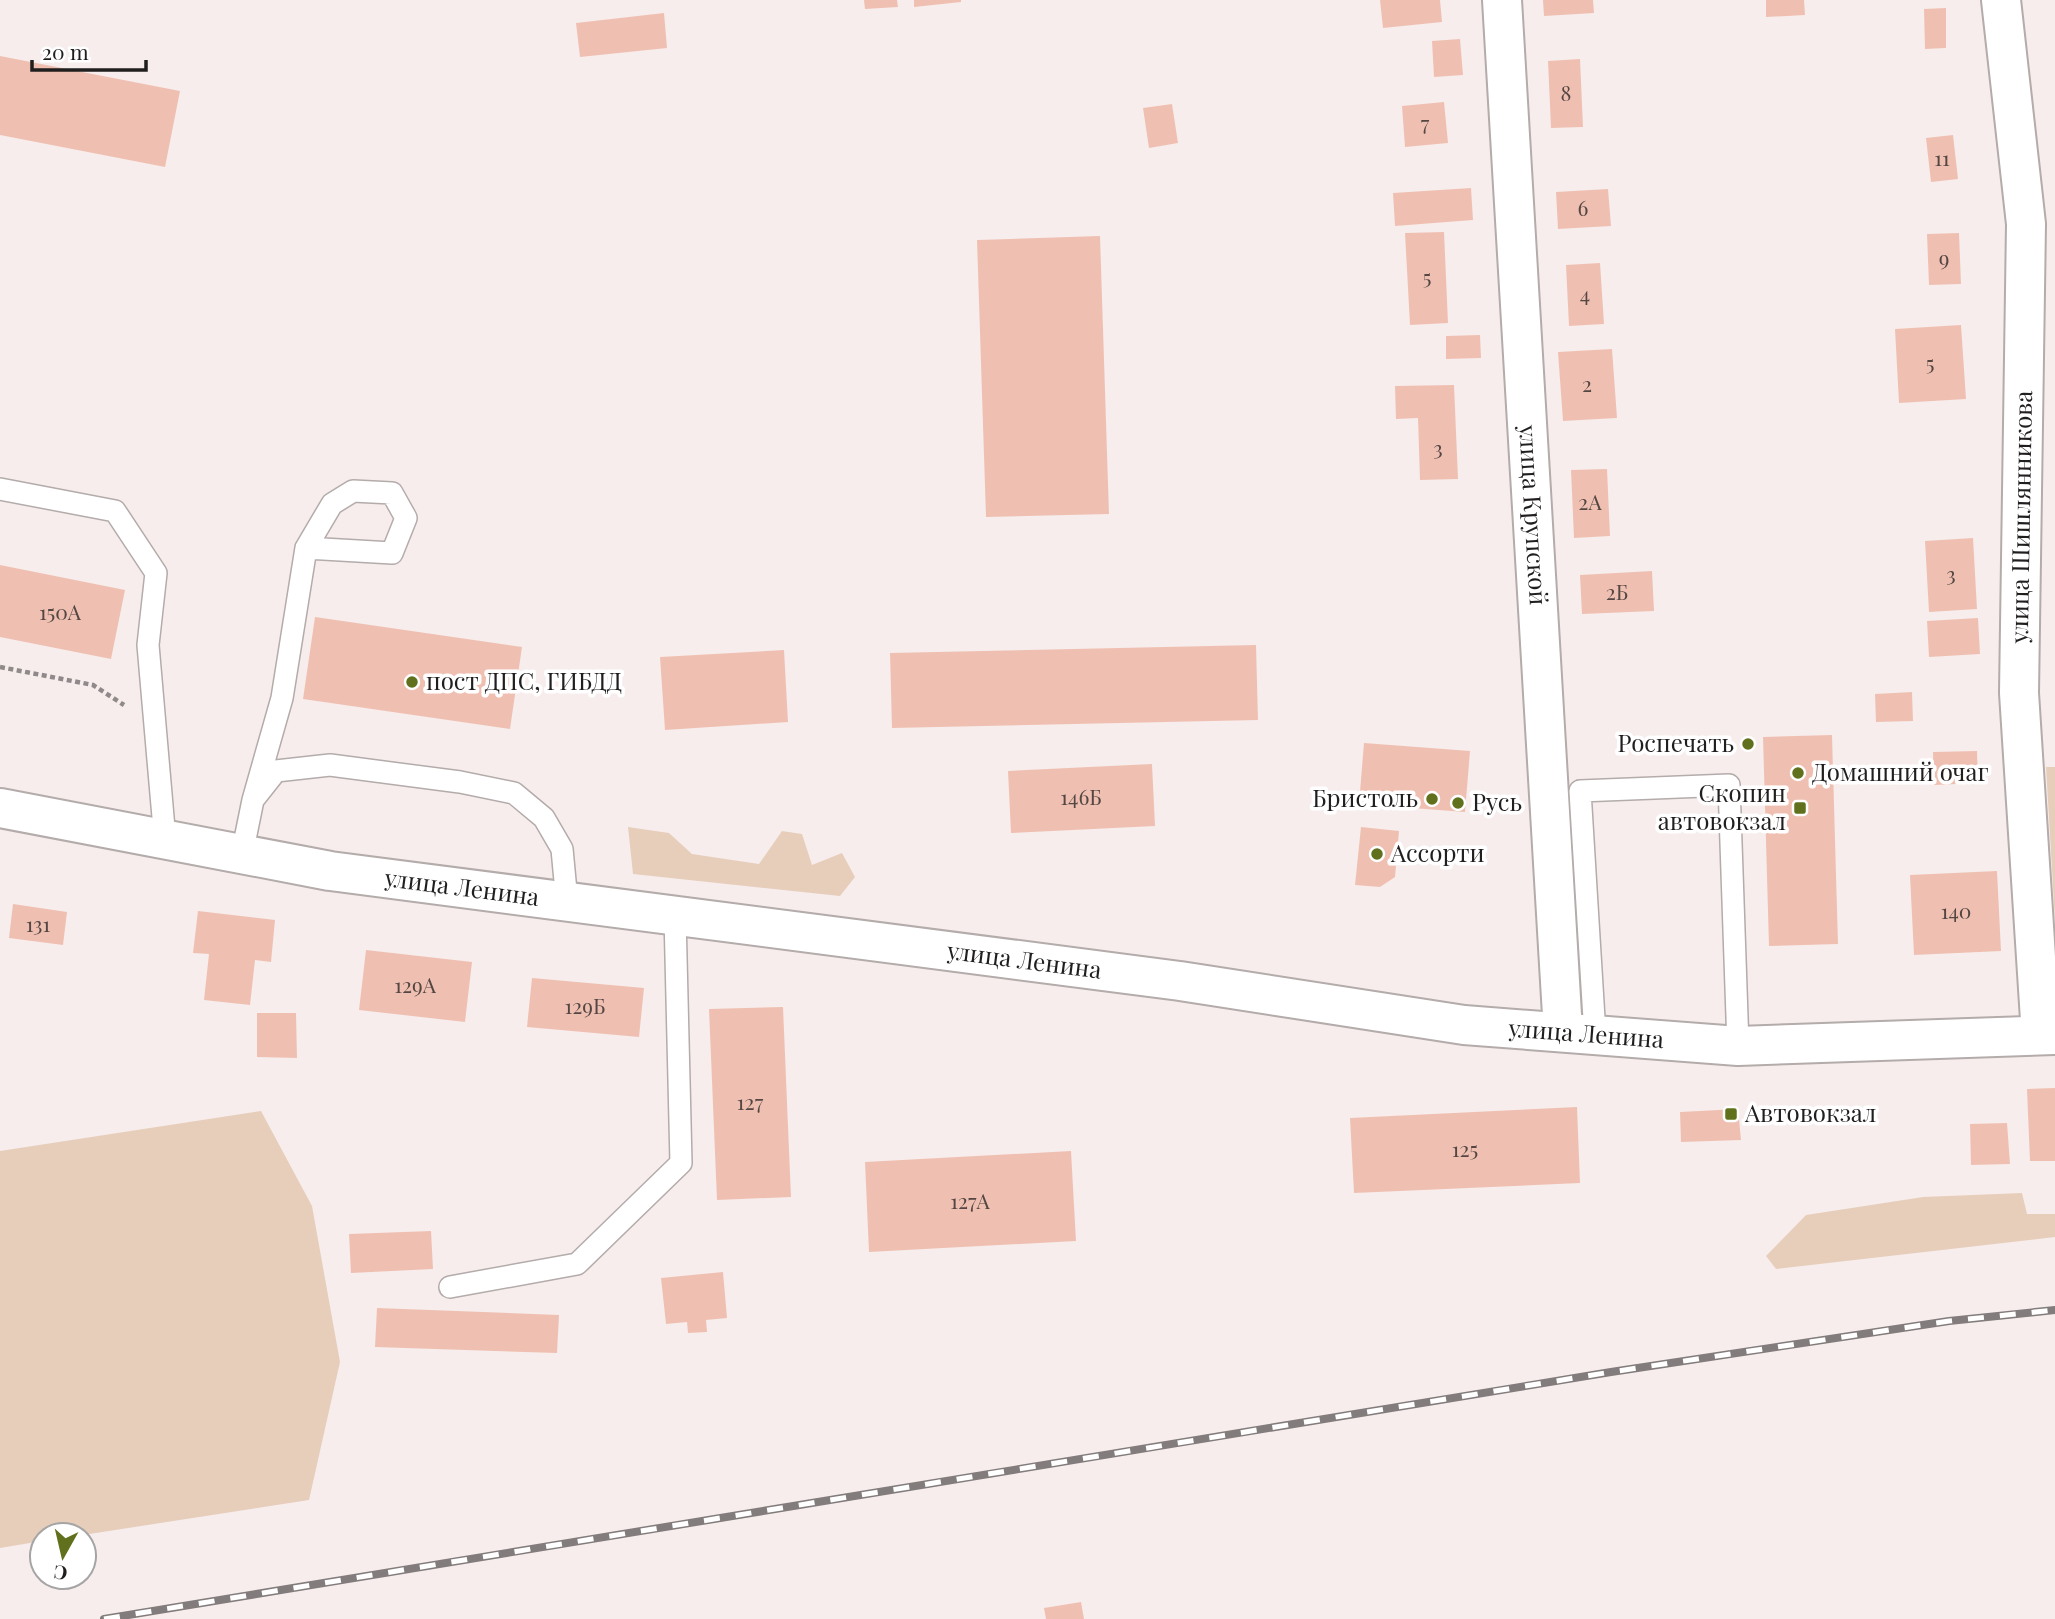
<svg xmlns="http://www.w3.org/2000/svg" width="2055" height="1619" viewBox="0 0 2055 1619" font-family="'Playfair Display',serif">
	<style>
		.green { fill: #e7cebb }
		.building { fill: #efc0b1 }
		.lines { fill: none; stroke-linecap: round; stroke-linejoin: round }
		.lane-casing { stroke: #b4abab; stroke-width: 24 }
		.street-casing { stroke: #b4abab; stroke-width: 42 }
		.secondary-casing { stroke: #b4abab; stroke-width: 42 }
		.path { stroke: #8f8989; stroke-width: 4.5; stroke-dasharray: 5 3.5; stroke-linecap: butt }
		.lane { stroke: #fff; stroke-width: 21 }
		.street { stroke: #fff; stroke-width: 38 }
		.secondary { stroke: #fff; stroke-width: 38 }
		.rail-casing { stroke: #837c7c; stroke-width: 8 }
		.rail { stroke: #fff; stroke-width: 5; stroke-dasharray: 16; stroke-linecap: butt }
		.poi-dot { fill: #61701c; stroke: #fff; stroke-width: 2.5 }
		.labels { text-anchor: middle; stroke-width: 7; stroke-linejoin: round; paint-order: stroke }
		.number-label { font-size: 21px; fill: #544643 }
		.street-label { font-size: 24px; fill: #211e1e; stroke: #fff }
		.poi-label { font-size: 24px; fill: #211e1e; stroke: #fff; text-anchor: start }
	</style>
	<rect width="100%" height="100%" fill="#f7eded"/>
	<path class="green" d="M2046,767H2055V921Z
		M628,827L669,833L692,854L759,864L782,831L802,834L812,865L842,853L855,877L840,896L633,874Z
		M261,1111L312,1206L340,1362L309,1500L83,1535H42V1541L0,1548V1151Z
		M2022,1193L2027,1214H2055V1237L1776,1269L1766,1256L1806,1215L1923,1197Z"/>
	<path class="building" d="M864,0H897L898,7L865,9Z
		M914,0H961V2L914,7Z
		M1380,0H1440L1442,22L1383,28Z
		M1543,0H1593L1594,13L1544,16Z
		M1766,0H1804L1805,15L1766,17Z
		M1946,8V48L1925,49L1924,9Z
		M664,13L667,48L580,57L576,23Z
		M1460,39L1463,75L1434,77L1432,41Z
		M0,56L180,91L165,167L0,135Z
		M1580,59L1583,127L1551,128L1548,61Z
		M1444,102L1448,143L1405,147L1402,106Z
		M1172,104L1178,143L1149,148L1143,108Z
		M1953,135L1958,179L1931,182L1926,138Z
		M1471,188L1473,220L1395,226L1393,193Z
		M1608,189L1611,226L1558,229L1556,192Z
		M1444,232L1448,323L1410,325L1405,233Z
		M1959,233L1961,284L1929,285L1927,234Z
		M1100,236L1109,514L986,517L977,240Z
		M1600,263L1604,324L1569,326L1566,265Z
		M1961,325L1966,399L1899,403L1895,329Z
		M1480,335L1481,358L1446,359V336Z
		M1612,349L1617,418L1563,421L1558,352Z
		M1454,385L1458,479L1420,480L1418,418L1396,419L1395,386Z
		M1607,469L1610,536L1574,538L1571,470Z
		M1973,538L1977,609L1929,612L1925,541Z
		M0,565L125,590L111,659L0,637Z
		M1652,571L1654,611L1582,614L1580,575Z
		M315,617L522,647L510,729L303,699Z
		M1978,618L1980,654L1929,657L1927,621Z
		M1256,645L1258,720L892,728L890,653Z
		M784,650L788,722L665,730L660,657Z
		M1912,692L1913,721L1876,722L1875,694Z
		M1832,735L1838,944L1769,946L1763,737Z
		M1364,743L1470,751L1465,812L1359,804Z
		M1977,751L1978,783L1934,785L1933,752Z
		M1152,764L1155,826L1011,833L1008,771Z
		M1361,827L1399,831L1395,877L1380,887L1355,885Z
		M1997,871L2001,951L1914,955L1910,875Z
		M13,904L67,912L63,945L9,938Z
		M198,911L275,920L271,962L255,960L250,1005L204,1000L209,954L193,953Z
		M366,950L472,962L465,1022L359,1010Z
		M532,978L644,988L639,1037L527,1027Z
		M783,1007L791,1197L717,1200L709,1009Z
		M257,1013H296L297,1058L257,1057Z
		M2055,1088V1161H2030L2027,1089Z
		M1577,1107L1580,1183L1354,1193L1350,1118Z
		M1738,1109L1741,1140L1681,1142L1680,1112Z
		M2007,1123L2010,1164L1971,1165L1970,1124Z
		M1071,1151L1076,1241L869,1252L865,1162Z
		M431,1231L433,1269L351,1273L349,1234Z
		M723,1272L727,1318L706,1320L707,1332L688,1333L687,1322L666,1324L661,1278Z
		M377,1308L559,1315L557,1353L375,1347Z
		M1081,1602L1084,1619H1046L1044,1608Z"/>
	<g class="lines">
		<g class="lane-casing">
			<path id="lane" d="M0,489L115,511L156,573L148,645L165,840
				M253,800L282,698L306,548L332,504L353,491L392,493L406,518L392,553L306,548
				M242,854L253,800L276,771L330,765L460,782L514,793L544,818L562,849L567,902
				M1595,1035L1580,791L1729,785L1738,1046
				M450,1287L577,1264L681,1163L675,916"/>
		</g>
		<g class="street-casing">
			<g id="street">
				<path id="s1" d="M1502,0L1563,1032"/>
				<path d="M2001,0L2026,224L2019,693L2041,1035"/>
			</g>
		</g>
		<g class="secondary-casing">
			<g id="secondary">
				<path id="s2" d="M0,808L330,871L1180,981L1464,1025L1738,1046L2055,1035"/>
			</g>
		</g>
		<path class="path" d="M0,667L93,685L124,705"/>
		<use href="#lane" class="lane"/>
		<use href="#street" class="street"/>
		<use href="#secondary" class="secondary"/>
		<g class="rail-casing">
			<path id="rail" d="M104,1619L1611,1372L1949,1321L2055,1310"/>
		</g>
		<use href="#rail" class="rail"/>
	</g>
	<g class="poi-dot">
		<circle cx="412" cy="682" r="7"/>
		<circle cx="1748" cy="744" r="7"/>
		<circle cx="1798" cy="773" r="7"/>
		<circle cx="1432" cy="799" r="7"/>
		<circle cx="1458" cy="803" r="7"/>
		<rect x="1793" y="801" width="14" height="14" rx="3.5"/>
		<circle cx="1377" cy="854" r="7"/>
		<rect x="1724" y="1107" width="14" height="14" rx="3.5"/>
	</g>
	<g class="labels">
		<g class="number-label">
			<text x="1566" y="101">8</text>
			<text x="1425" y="131">7</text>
			<text x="1942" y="166">11</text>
			<text x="1583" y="216">6</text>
			<text x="1944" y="266">9</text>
			<text x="1427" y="285">5</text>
			<text x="1585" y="302">4</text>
			<text x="1930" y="371">5</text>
			<text x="1587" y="392">2</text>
			<text x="1438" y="456">3</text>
			<text x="1590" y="510">2А</text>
			<text x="1951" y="582">3</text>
			<text x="1617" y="600">2Б</text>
			<text x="60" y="620">150А</text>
			<text x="1081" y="805">146Б</text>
			<text x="1956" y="919">140</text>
			<text x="38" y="932">131</text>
			<text x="415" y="993">129А</text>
			<text x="585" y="1014">129Б</text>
			<text x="750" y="1110">127</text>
			<text x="1465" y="1157">125</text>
			<text x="970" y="1209">127А</text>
		</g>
		<g class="street-label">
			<text dy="8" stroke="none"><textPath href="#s1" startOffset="516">улица Крупской</textPath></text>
			<text transform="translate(2022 517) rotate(-89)" y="8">улица Шишлянникова</text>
			<text dy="8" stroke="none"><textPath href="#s2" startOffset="469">улица Ленина</textPath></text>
			<text dy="8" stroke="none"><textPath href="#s2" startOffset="1036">улица Ленина</textPath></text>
			<text dy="8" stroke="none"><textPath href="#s2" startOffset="1603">улица Ленина</textPath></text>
		</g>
		<g class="poi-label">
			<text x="426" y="690">пост ДПС, ГИБДД</text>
			<text x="1734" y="752" text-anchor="end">Роспечать</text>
			<text x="1812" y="781">Домашний очаг</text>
			<text x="1786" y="802" text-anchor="end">Скопин<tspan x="1786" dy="28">автовокзал</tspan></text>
			<text x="1418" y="807" text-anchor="end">Бристоль</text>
			<text x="1472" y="811">Русь</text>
			<text x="1391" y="862">Ассорти</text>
			<text x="1745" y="1122">Автовокзал</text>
		</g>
	</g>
	<g transform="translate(63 1556) rotate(188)"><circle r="33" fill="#ffffff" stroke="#a6a5a5" stroke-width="2"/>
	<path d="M0-5L12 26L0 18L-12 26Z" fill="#61701c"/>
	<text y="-10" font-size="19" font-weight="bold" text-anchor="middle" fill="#211e1e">С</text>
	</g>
	<path d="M32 60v10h114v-10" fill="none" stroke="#211e1e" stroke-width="3.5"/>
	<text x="42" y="60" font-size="21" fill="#211e1e" stroke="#ffffff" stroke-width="5" paint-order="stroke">20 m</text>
</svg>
